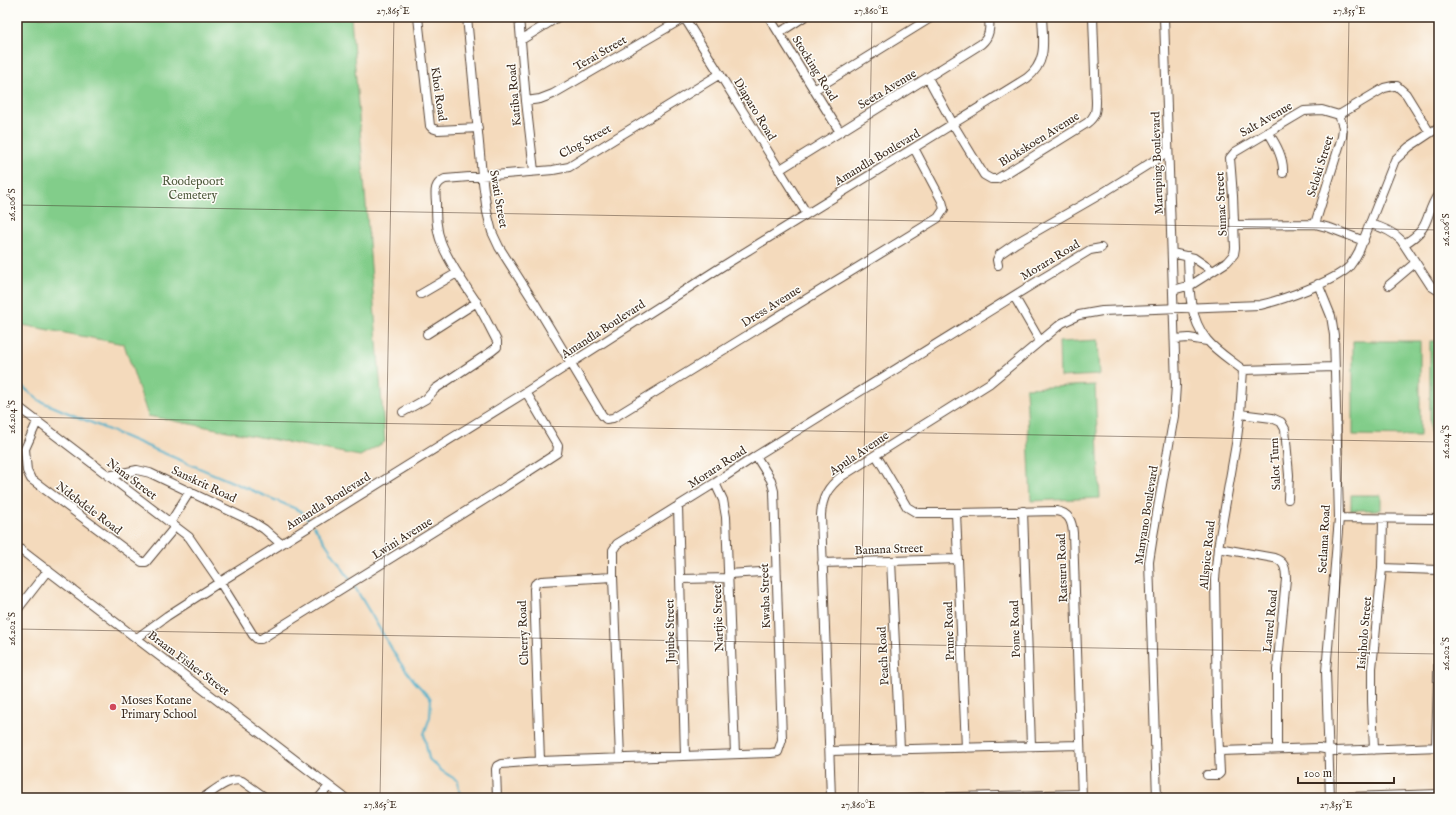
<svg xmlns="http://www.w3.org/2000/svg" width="1456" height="815" viewBox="0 0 1456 815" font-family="'IM FELL English',serif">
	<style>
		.green { fill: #82cd8a; stroke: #5e7c54 }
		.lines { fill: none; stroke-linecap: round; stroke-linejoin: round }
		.stream { stroke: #4bafca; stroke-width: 2 }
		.minor-casing { stroke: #574436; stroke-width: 10 }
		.minor { stroke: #fff; stroke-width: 8 }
		.ticks { fill: none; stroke: #3b2a1e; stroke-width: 1; stroke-opacity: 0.45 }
		.poi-dot { fill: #d1495b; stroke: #fdfcf7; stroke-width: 1.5 }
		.labels { text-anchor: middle; stroke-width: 3; stroke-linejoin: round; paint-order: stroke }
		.street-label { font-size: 12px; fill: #3b2a1e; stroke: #fdfcf7 }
		.park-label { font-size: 12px; fill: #505b3e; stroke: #fdfcf7 }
		.poi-label { font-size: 12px; fill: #3b2a1e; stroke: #fdfcf7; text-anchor: start }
		.neatline { fill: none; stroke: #3b2a1e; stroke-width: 1.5 }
		.ticks-label { font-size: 10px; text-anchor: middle; fill: #3b2a1e }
	</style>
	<rect width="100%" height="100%" fill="#fdfcf7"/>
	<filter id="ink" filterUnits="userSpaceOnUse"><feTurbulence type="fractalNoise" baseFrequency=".025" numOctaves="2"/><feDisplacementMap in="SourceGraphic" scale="8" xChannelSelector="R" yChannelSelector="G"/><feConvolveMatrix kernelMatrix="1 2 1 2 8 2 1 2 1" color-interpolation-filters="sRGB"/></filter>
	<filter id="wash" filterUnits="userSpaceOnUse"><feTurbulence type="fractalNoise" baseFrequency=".012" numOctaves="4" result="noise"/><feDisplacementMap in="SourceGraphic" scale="16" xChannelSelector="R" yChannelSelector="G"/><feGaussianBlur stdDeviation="0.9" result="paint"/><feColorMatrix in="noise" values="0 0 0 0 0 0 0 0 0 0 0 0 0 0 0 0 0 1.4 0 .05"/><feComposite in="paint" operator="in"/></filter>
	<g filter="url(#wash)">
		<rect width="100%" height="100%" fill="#f4dabc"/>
		<path class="green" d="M17,17H351L385,442L360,456L148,416L124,344L17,324Z
			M1098,340L1100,375L1060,377L1059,342Z
			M1353,341H1420V436L1353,435Z
			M1430,341H1439V436H1430Z
			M1095,385L1100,498L1031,501L1026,388Z
			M1351,495H1381V510H1351Z"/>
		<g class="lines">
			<path class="stream" d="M17,382L40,401L301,511L311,523
				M314,526L351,581
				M353,584L399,661L414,681L431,699L430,717L424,734L429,759L442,771L458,781L460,798"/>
		</g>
	</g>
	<g filter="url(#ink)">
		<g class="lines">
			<g class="minor-casing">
				<path id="minor" d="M418,17L430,126L432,128L438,130L478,128
					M467,17L482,175L487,212L492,232L499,247L536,305L602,415L606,419L613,418L938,218L944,209L942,201L914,148
					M519,17L526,101L534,171
					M684,17L807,214
					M769,17L840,132
					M779,33L804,17
					M521,40L558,17
					M928,78L953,124L984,175L991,179H997L1087,123C1095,117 1096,112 1096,102L1093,17
					M814,90L932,17
					M526,101L540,99L553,94L684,18
					M1339,115L1384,88L1393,86H1397L1406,94L1430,133
					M1268,132C1276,144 1284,158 1283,173
					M779,170L981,44C990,37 990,28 989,17
					M1315,224L1342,137L1343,127L1339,115
					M1370,224C1382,227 1392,231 1401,240L1431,286L1439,291
					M1234,225L1315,224L1330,228L1364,241
					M1404,244C1433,227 1423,216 1439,193
					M1172,253L1194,258L1213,271
					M1188,256C1189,284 1188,317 1207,340C1216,351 1232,361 1243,370
					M998,265L997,260L1000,254L1016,243L1101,194L1168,152
					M1318,284L1331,316L1334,335L1339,518L1326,671L1330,798
					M1389,285L1415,263
					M1173,290L1191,285L1227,262L1234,254L1235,248L1233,196L1230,158L1235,152L1304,111L1322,110L1339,115
					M421,294L457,273
					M1014,296L1040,341
					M427,334L477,302
					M1175,339L1189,338L1207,341
					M1243,370L1334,367
					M17,406L189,537L220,582L253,635L257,639H261L500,490L557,453L558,446L526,392
					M403,412L426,399L435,389L492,351L497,347V341C490,328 483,313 475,300C463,282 449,263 441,242C436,229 436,215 436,202C435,191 434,184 445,179L553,170L569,167L720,74
					M1240,414L1272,418L1281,422L1285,429L1289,475L1288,499
					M37,422L25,449L27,471L31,479L142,562H146L175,527
					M876,455L907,507L917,513H956L1056,511C1069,513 1072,521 1073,533L1082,798
					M108,476L137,470L150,473L253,522L264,529L281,544
					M715,483L723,500L726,517L735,754
					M678,506L685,755
					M1023,511L1031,746
					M956,513L966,748
					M1339,518L1439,519
					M170,523L190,491
					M17,547L345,798
					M1218,548L1274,558C1284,561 1286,568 1286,579L1277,670V749
					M891,561L900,749
					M822,563L958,559
					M1382,568L1439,570
					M728,574L776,571
					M681,579L729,578
					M17,610L48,570
					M137,638L167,616L220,582L526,392L718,269L1027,78C1048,62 1043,40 1042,17
					M1436,747L1439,642
					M1374,750L1372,701V668L1382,568L1383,519
					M830,751L1079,745
					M1220,751L1319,748L1335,751L1439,747
					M620,758L613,577V550L617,544L715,483L756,456L1033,284L1090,250L1101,248
					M540,761L534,589L535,584L541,581L613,577
					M1207,775H1218L1220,773L1217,708L1215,579L1218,548L1237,438L1240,414L1243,370
					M203,798C214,791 229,777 242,781L266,798
					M319,798L329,786
					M497,798L496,769L497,766L501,764L540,761L771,753L778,752L782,740L774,491L771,480L756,456
					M831,798L821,515C822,497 828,487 842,476L990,383L1062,323L1079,315L1102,311L1260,305C1282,300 1333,282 1349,267C1353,262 1356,257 1359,251L1395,160L1409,147L1439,127
					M911,798L1082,794
					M1157,798L1149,562L1153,536L1174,416L1176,385L1164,17
					M1321,798L1439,794"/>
			</g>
			<use href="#minor" class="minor"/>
		</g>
	</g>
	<path class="ticks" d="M1374,17L1439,18M17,205L1439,230M17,417L1439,442M17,629L1439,654M380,798L394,17M858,798L872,17M1336,798L1349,17"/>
	<circle class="poi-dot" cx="113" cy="707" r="4"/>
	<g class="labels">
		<g class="street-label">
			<text transform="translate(600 53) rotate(-30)" y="4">Terai Street</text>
			<text transform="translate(815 68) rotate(58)" y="4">Stocking Road</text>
			<text transform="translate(887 89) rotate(-31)" y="4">Seeta Avenue</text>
			<text transform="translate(439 94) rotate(82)" y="4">Khoi Road</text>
			<text transform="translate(514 95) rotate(-95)" y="4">Katiba Road</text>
			<text transform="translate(755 109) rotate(59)" y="4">Diaparo Road</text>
			<text transform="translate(1266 119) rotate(-30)" y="4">Salt Avenue</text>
			<text transform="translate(1039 139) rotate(-32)" y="4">Blokskoen Avenue</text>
			<text transform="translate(585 141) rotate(-29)" y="4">Clog Street</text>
			<text transform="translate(877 157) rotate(-31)" y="4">Amandla Boulevard</text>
			<text transform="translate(1157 163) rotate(-92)" y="4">Maruping Boulevard</text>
			<text transform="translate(1320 166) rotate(-73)" y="4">Seloki Street</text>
			<text transform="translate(499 199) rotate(80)" y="4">Swati Street</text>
			<text transform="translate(1221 204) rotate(-93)" y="4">Sumac Street</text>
			<text transform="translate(1050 260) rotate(-31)" y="4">Morara Road</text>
			<text transform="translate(771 306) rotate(-32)" y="4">Dress Avenue</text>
			<text transform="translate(603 329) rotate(-33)" y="4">Amandla Boulevard</text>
			<text transform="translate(859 453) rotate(-34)" y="4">Apula Avenue</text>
			<text transform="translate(1275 464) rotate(-93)" y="4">Salot Turn</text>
			<text transform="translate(717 467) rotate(-33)" y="4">Morara Road</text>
			<text transform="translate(132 479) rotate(37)" y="4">Nana Street</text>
			<text transform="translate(204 484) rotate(25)" y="4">Sanskrit Road</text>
			<text transform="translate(328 501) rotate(-32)" y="4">Amandla Boulevard</text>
			<text transform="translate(89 508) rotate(37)" y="4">Ndebdele Road</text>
			<text transform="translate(1146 515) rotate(-81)" y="4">Manyano Boulevard</text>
			<text transform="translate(402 538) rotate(-32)" y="4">Lwini Avenue</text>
			<text transform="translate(1324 539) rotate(-87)" y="4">Setlama Road</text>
			<text transform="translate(889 549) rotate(-2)" y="4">Banana Street</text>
			<text transform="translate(1207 555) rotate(-84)" y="4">Allspice Road</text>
			<text transform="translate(1062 568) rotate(-92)" y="4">Ratsuru Road</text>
			<text transform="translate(765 596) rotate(-92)" y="4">Kwaba Street</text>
			<text transform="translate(718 618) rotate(-92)" y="4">Nartjie Street</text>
			<text transform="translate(1270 621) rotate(-84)" y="4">Laurel Road</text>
			<text transform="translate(1015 629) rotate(-92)" y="4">Pome Road</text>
			<text transform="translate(670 631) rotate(-91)" y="4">Jujube Street</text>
			<text transform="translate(949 631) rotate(-92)" y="4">Prune Road</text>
			<text transform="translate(523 633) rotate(-92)" y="4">Cherry Road</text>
			<text transform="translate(1364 633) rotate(-85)" y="4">Isiqholo Street</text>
			<text transform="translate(883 656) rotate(-93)" y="4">Peach Road</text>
			<text transform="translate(189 663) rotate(37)" y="4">Braam Fisher Street</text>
		</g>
		<g class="park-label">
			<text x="193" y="185">Roodepoort<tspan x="193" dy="14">Cemetery</tspan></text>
		</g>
		<g class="poi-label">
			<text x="121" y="704">Moses Kotane<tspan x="121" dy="14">Primary School</tspan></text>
		</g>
	</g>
	<rect width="1456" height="815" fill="none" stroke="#fdfcf7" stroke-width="44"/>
	<path d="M1298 777v6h96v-6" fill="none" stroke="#3b2a1e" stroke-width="2"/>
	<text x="1304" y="777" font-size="12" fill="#3b2a1e" stroke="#fdfcf7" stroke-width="3" paint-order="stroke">100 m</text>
	<rect x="22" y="22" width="1412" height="771" class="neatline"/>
	<g class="ticks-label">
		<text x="393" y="14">27.865°E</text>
		<text x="871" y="14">27.860°E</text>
		<text x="1349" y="14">27.855°E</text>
		<text transform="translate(11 205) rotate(-90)" y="4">26.206°S</text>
		<text transform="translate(1445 230) rotate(-90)" y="4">26.206°S</text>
		<text transform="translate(11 417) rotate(-90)" y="4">26.204°S</text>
		<text transform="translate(1445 442) rotate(-90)" y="4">26.204°S</text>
		<text transform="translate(11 629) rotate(-90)" y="4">26.202°S</text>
		<text transform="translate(1445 654) rotate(-90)" y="4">26.202°S</text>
		<text x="380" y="808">27.865°E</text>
		<text x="858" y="808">27.860°E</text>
		<text x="1336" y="808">27.855°E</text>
	</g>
</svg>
